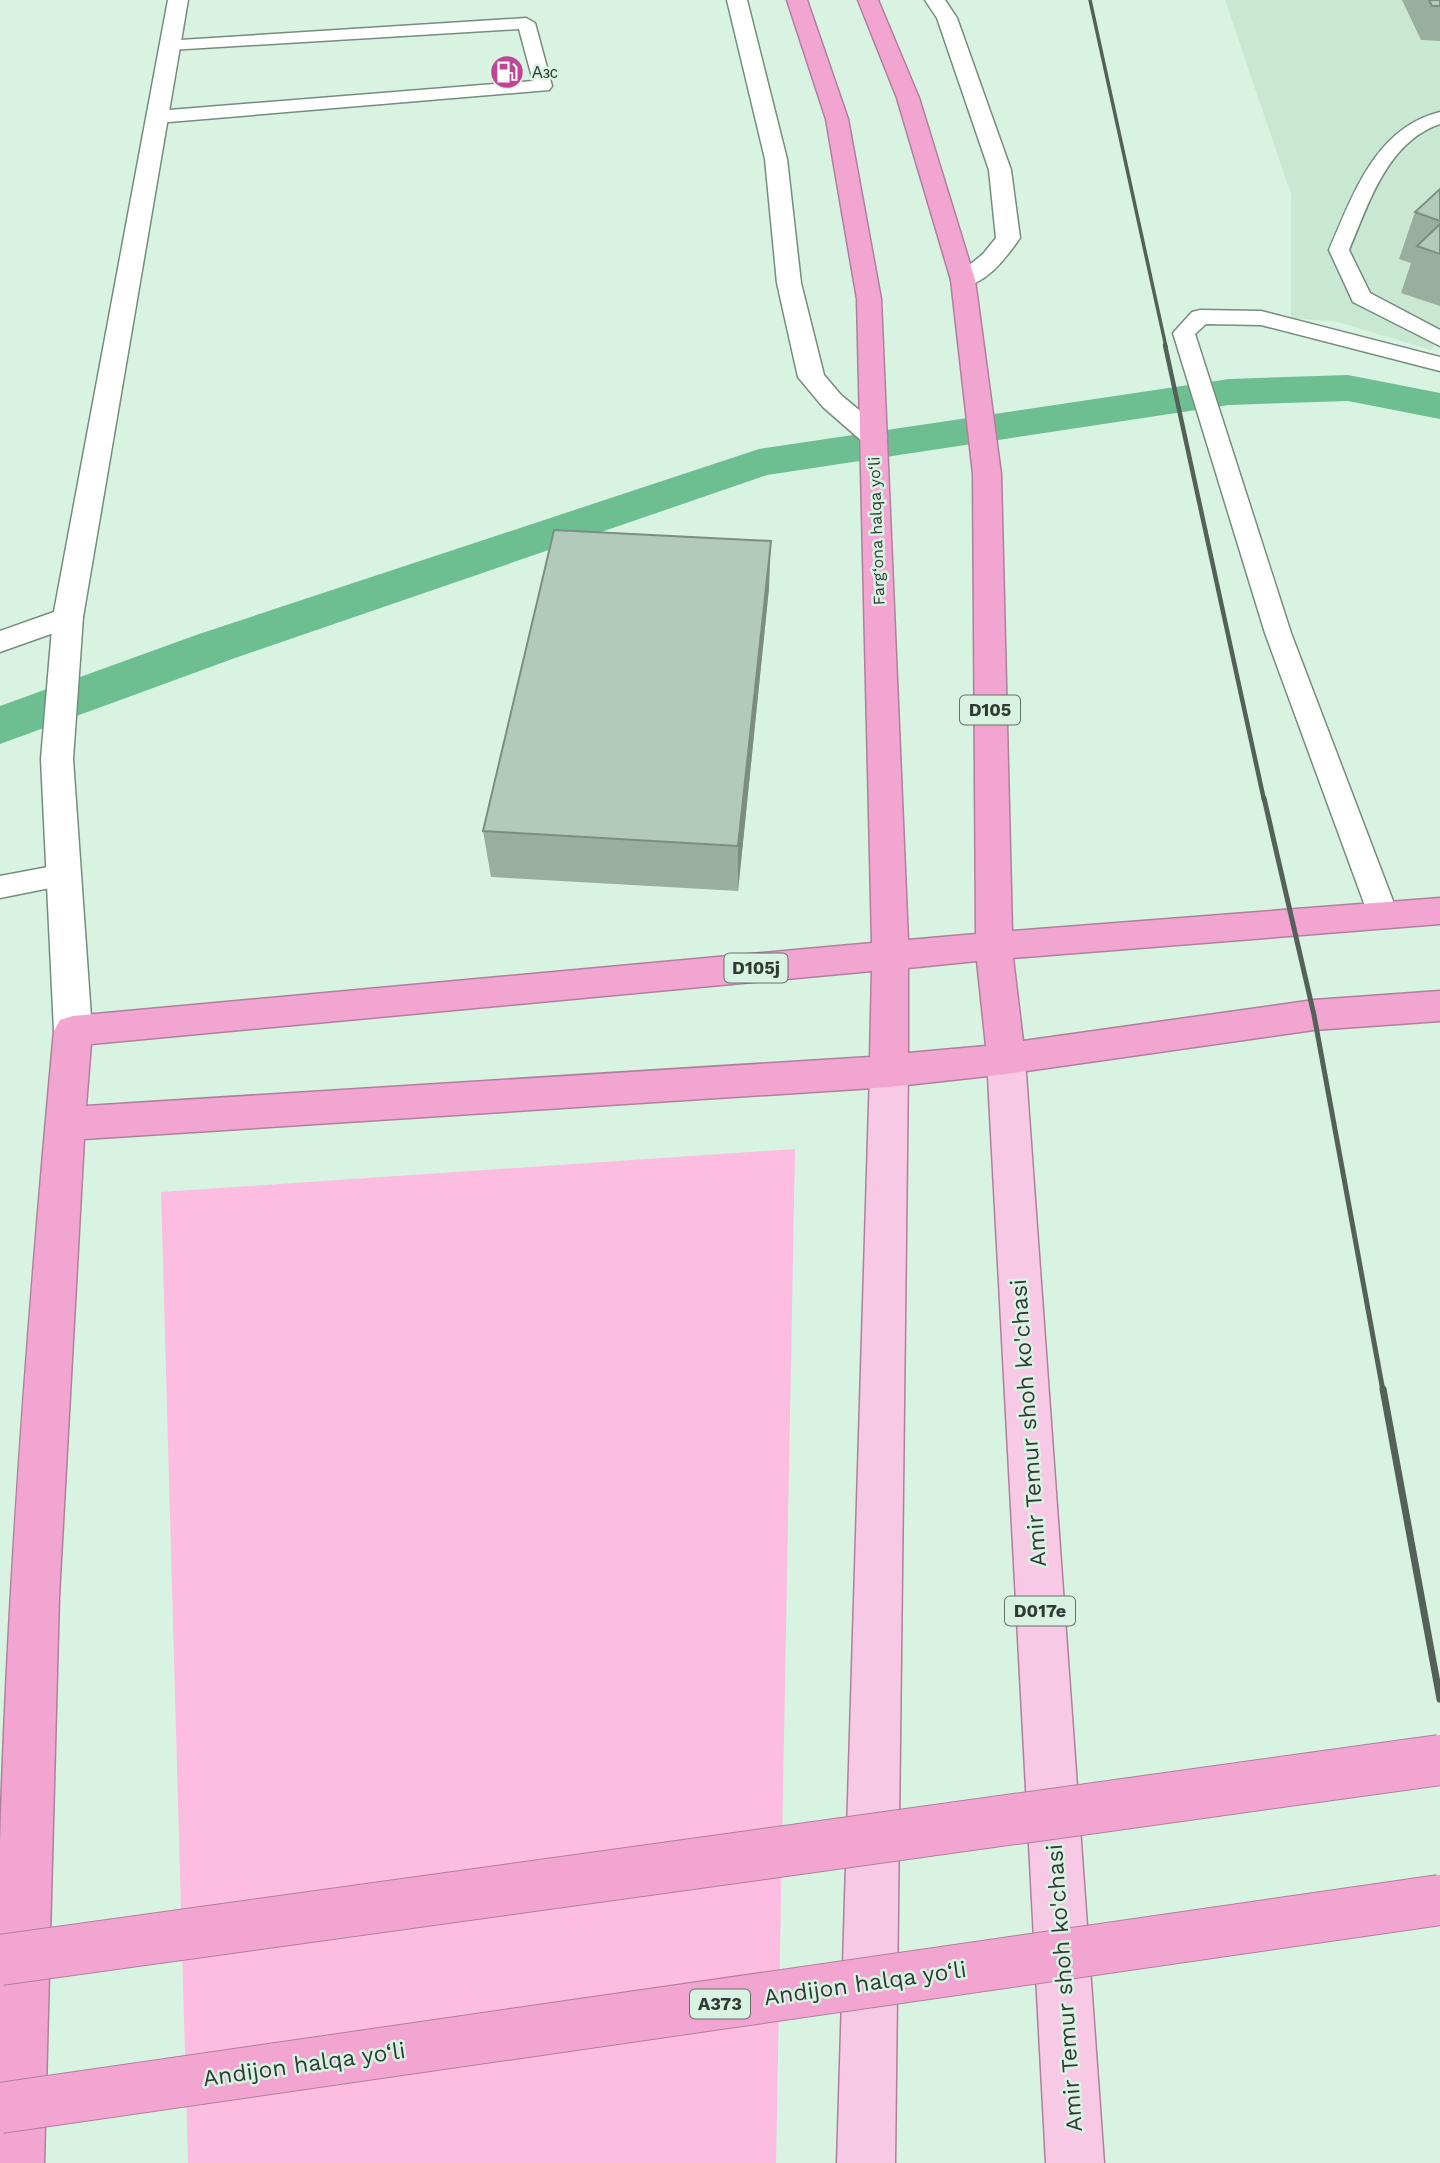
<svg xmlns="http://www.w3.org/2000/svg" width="1440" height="2163" viewBox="0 0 1440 2163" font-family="'Work Sans',sans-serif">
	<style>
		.built { fill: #c8e8d4 }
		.green { fill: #fcbde1 }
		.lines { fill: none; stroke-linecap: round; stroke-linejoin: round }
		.canal { fill: #6dbf91; fill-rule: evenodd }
		.lane-casing { stroke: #768d7e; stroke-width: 3 }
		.street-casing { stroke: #768d7e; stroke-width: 3 }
		.secondary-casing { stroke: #768d7e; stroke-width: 3 }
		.primary-casing { stroke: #af809b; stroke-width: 3 }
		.highway-casing { stroke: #af809b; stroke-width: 3 }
		.lane { fill: #fff; fill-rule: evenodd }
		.street { fill: #fff; fill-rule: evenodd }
		.secondary { fill: #fff; fill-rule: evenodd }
		.primary { fill: #f8c9e4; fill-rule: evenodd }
		.highway { fill: #f3a5d2; fill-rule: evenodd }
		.rail-far3 { stroke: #536159; stroke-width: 3.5 }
		.rail-far2 { stroke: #536159; stroke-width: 4.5 }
		.rail-far1 { stroke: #536159; stroke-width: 5 }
		.rail { stroke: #536159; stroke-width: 7 }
		.highway-bridge-casing { stroke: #af809b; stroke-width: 52; stroke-linecap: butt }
		.highway-bridge { stroke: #f3a5d2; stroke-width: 50 }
		.wall { fill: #98aea0 }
		.shaded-wall { fill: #7c8d82 }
		.building { fill: #b1caba; stroke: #7c8d82; stroke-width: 2 }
		.labels { text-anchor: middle; stroke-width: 5; stroke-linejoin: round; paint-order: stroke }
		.far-poi-label { font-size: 16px; fill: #313b35; stroke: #d9f3e3; text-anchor: start }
		.far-street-label { font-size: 16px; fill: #313b35; stroke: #d9f3e3 }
		.shield { fill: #d9f3e3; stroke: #637269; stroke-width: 2 }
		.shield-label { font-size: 18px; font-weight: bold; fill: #313b35 }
		.near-street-label { font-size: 23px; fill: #313b35; stroke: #d9f3e3 }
	</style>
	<rect width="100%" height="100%" fill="#d9f3e3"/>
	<path class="built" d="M1225,0H1440V338L1431,350L1338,322L1291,318V194Z"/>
	<path class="green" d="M795,1149L776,2163H188L161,1192Z"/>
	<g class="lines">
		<path class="canal" d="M1348,375L1440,393V419L1348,401L1229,405L767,475L235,658L0,744V706L199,634L759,449L1229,379Z"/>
		<g class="lane-casing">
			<path id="lane" d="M526,18L535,23L552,86L549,90L157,123L148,117L157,111L533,81L519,29L170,50L164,49L161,45L164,41Z
				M1440,112V124C1387,142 1369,203 1349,250L1370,293L1440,330V346L1353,302L1329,250C1353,195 1375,128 1440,112Z
				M1200,310L1261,311L1440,357V371L1261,325L1206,324L1195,334L1291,633L1398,914L1394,922L1383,926L1372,922L1368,914L1265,633L1173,333L1192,312Z
				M64,864L75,867L79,875L75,883L0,898V876Z"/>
		</g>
		<g class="street-casing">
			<path id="street" d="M727,0H747L787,159L801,283L824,375L841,395L883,430L887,436L883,442H863L823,407L798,377L777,283L765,159Z
				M925,0H945L957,18L1011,170L1020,238C1006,258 981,292 954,285L951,280L983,254L996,238L989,170L937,18Z
				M68,607L79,610L83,617L79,624L0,652V631Z"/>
		</g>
		<g class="secondary-casing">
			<path id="secondary" d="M168,0H188L83,617L73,759L92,1031L86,1042L73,1046L60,1042L54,1031L41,759L53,617Z"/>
		</g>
		<g class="primary-casing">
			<path id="primary" d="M1006,1044L1019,1048L1025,1059L1104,2163H1046L987,1059L993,1048Z
				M889,1055L903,1060L908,1071L895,2163H837L870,1071L875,1060Z"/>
		</g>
		<g class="highway-casing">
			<path id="highway" d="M787,0H807L848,119L881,299L908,940L976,934L973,474L951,280L897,98L858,0H878L919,98L975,280L1001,474L1012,931L1440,898V924L1013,958L1023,1041L1314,1000L1440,991V1021L1314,1030L1006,1074L889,1087L84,1139L59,1597L44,2163H0C0,2057 0,1950 0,1844C8,1573 29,1300 54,1031L60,1020L73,1016L872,943L857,299L826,119ZM977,961L986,1046L908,1053V968ZM872,971L870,1057L86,1106L91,1044Z"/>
		</g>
		<use href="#lane" class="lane"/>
		<use href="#street" class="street"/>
		<use href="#secondary" class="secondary"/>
		<use href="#primary" class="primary"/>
		<use href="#highway" class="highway"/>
		<path class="rail-far3" d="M1090,0L1166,347"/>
		<path class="rail-far2" d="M1165,345L1264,800"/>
		<path class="rail-far1" d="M1264,798L1314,1015L1383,1391"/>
		<path class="rail" d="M1383,1389L1440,1699"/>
		<g class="highway-bridge-casing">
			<path id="highway-bridge" d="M0,1960L1440,1760
				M0,2108L1440,1900"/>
		</g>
		<use href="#highway-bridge" class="highway-bridge"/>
	</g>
	<path class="wall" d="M1402,0H1440V41L1421,40Z
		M1440,189V306L1401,293L1411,263L1399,259L1415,212Z
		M769,588L738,891L491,877L483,831Z"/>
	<path class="shaded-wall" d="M771,541L769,588L738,891V846Z"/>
	<path class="building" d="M1429,0H1440V6H1432Z
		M1440,189V221L1415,212Z
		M1440,224V254L1417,246Z
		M554,530L771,541L738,846L483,831Z"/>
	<defs>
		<g id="fuel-disc" transform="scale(1.75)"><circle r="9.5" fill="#c04595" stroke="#d9f3e3"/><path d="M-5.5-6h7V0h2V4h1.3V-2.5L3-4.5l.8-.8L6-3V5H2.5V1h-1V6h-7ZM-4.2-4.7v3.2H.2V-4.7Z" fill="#fff"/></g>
	</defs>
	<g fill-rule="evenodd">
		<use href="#fuel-disc" x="507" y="72"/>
	</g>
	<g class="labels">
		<g class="far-poi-label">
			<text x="532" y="78">Азс</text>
		</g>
		<g class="far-street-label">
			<text transform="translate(876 531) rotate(-92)" y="6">Farg‘ona halqa yo‘li</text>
		</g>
		<g class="shield">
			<rect x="960" y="695.5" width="60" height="29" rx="5"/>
			<rect x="724.5" y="953.5" width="63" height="29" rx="5"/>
			<rect x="1005" y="1596.5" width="70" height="29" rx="5"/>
			<rect x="690" y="1989.5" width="60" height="29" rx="5"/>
		</g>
		<g class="shield-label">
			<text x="990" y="716">D105</text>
			<text x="756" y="974">D105j</text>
			<text x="1040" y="1617">D017e</text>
			<text x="720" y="2010">A373</text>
		</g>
		<g class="near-street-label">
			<text transform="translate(1028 1423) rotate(-94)" y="8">Amir Temur shoh ko'chasi</text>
			<text transform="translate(865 1983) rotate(-8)" y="8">Andijon halqa yo‘li</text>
			<text transform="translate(1064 1988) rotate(-94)" y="8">Amir Temur shoh ko'chasi</text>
			<text transform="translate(304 2064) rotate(-8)" y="8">Andijon halqa yo‘li</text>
		</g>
	</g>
</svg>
